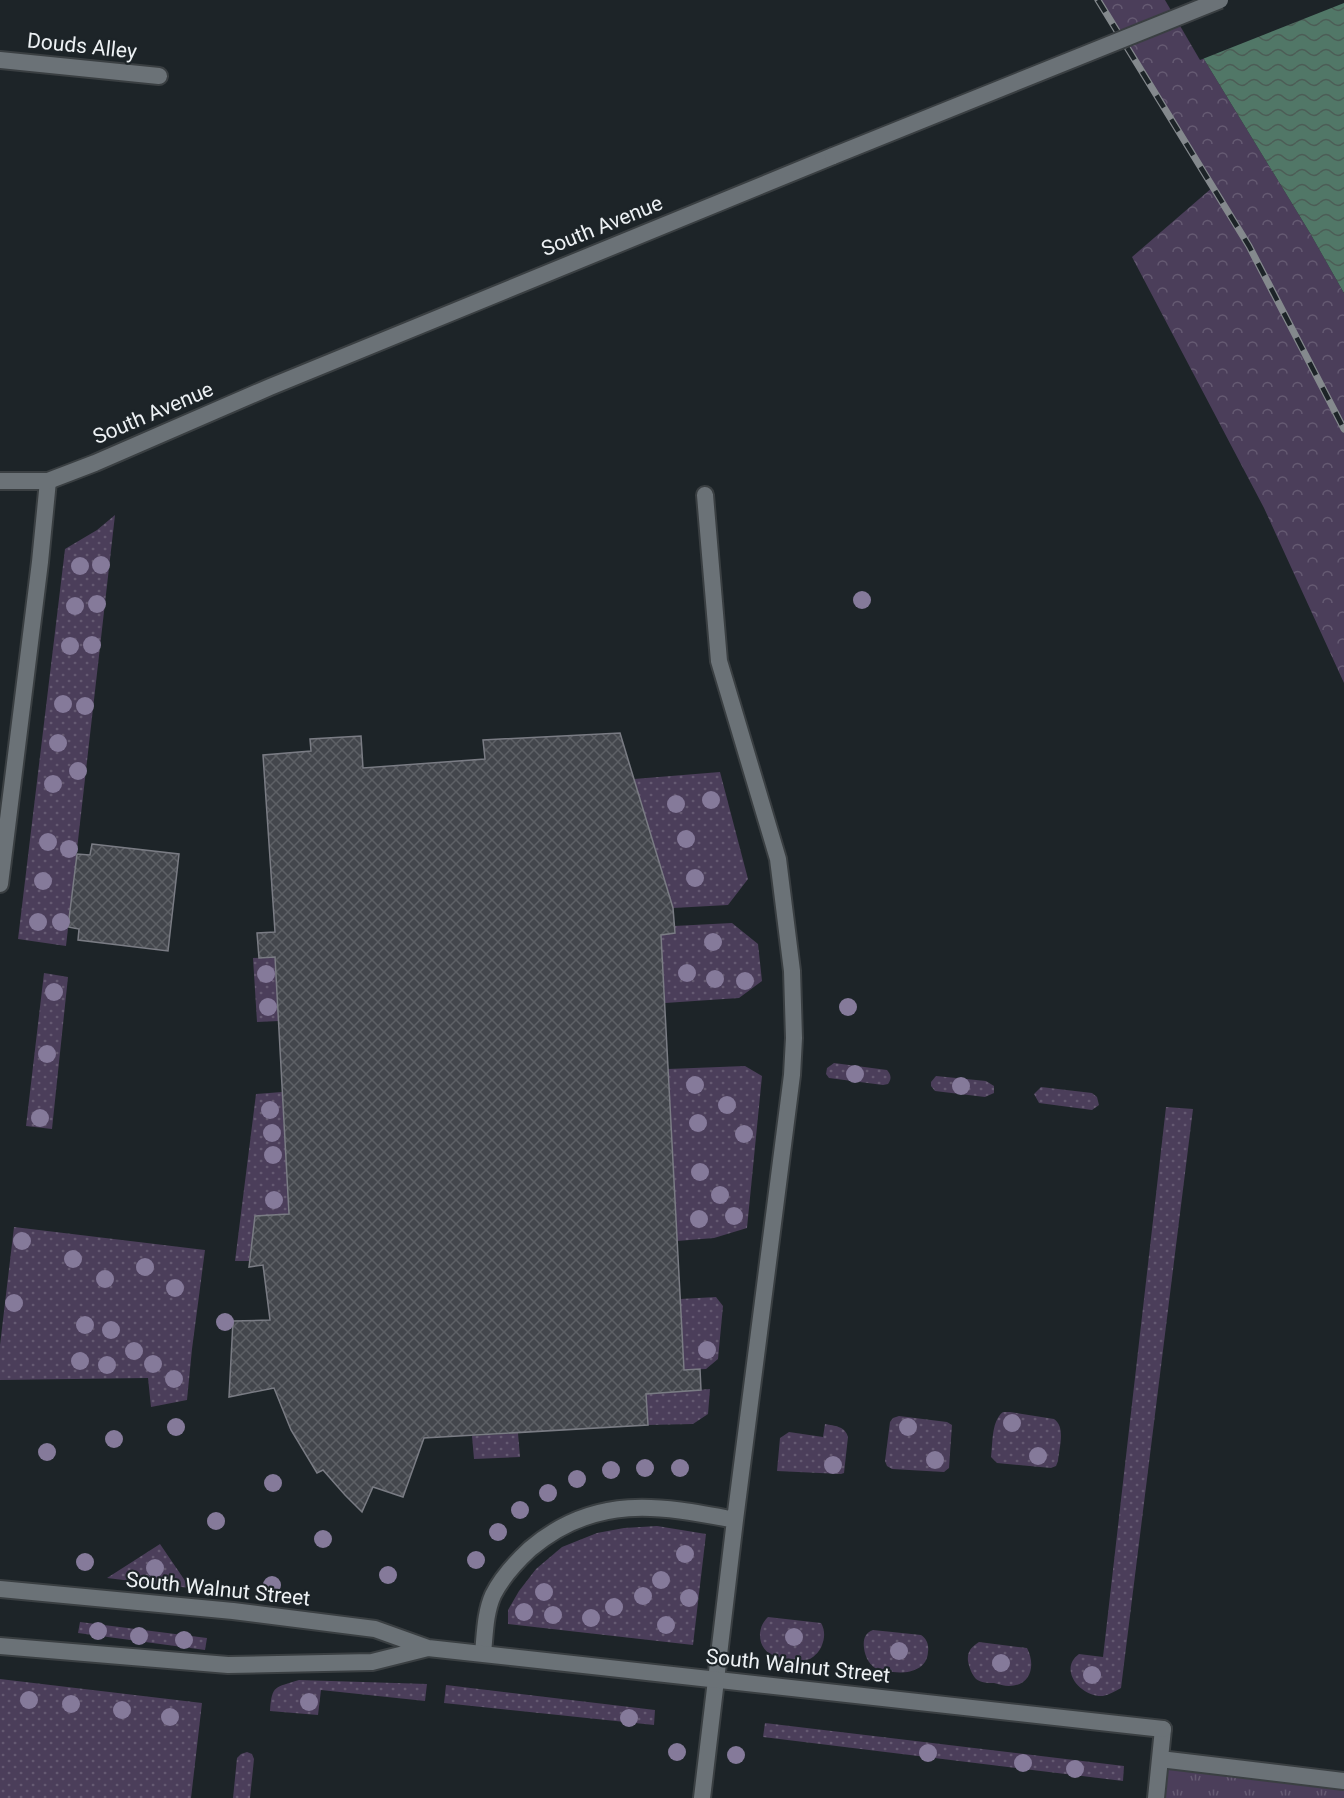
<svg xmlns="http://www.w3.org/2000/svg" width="1344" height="1798" viewBox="0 0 1344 1798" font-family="Roboto,sans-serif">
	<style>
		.grass { fill: url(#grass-dots) }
		.forest { fill: url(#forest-crowns) }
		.park { fill: url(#park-tufts) }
		.water { fill: url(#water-waves) }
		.pier { fill: #1d2428 }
		.building { fill: url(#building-cross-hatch); stroke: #7a7c84; stroke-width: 1.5 }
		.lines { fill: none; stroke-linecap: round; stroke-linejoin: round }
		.service-casing { stroke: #3a3f42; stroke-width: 20 }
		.minor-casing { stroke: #3a3f42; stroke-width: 20 }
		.tertiary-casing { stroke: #3a3f42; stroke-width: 20 }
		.secondary-casing { stroke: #3a3f42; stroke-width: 20 }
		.service { stroke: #6b7277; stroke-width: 16 }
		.minor { stroke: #6b7277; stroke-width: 16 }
		.tertiary { stroke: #6b7277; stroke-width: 16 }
		.secondary { stroke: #6b7277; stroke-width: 16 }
		.rail-casing { stroke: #84898d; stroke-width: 7 }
		.rail { stroke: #1d2428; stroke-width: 4.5; stroke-dasharray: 14; stroke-linecap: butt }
		.secondary-bridge-casing { stroke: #3a3f42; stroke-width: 20; stroke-linecap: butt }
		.secondary-bridge { stroke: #6b7277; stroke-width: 16 }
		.tree { fill: #857a9a }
		.labels { text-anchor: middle; stroke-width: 4.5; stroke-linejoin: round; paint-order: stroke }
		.street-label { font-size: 21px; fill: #edf1f4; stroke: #1d2428 }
	</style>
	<defs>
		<pattern id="grass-dots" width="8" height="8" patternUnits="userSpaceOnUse" patternTransform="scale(1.5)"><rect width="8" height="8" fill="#4b3e5a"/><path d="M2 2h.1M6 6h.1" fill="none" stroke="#655a72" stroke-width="1.8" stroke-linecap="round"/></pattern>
		<pattern id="forest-crowns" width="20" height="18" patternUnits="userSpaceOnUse" patternTransform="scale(1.5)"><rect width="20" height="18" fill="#4b3e5a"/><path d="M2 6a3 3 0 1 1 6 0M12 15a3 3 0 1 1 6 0" fill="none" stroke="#655a72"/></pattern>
		<pattern id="park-tufts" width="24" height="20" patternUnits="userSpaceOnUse" patternTransform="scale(1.5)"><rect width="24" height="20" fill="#4b3e5a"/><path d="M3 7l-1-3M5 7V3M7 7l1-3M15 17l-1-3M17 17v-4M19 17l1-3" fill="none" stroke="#655a72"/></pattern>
		<pattern id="water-waves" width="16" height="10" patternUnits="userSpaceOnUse" patternTransform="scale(1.5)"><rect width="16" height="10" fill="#517767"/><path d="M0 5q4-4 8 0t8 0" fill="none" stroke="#4c5d56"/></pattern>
		<pattern id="building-cross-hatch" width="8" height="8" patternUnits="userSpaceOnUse" patternTransform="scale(1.5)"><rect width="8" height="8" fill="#43464c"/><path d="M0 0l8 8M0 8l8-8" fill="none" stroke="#5e6166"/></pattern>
	</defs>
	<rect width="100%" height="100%" fill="#1d2428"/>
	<path class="grass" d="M115,515L66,946L18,939L65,549L97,530Z
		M720,772L748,879L728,905L673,908L634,779Z
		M732,923L758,944L762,981L739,998L665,1003L661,935L674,926Z
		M275,957L279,1021L257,1022L253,958Z
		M44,973L68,977L52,1129L26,1126Z
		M834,1063L887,1070C891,1075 892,1078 888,1084L883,1085L829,1078L826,1074L827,1068Z
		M745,1066L762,1076L747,1228L714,1238L677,1241L668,1069Z
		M936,1076L986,1081L994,1086V1093L985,1097L935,1091L931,1086V1082Z
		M1041,1087L1092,1093L1097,1097L1099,1105L1092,1110L1039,1103L1034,1094Z
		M282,1092L289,1214L255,1216L249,1261H235L256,1094Z
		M1166,1107L1193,1109L1121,1688C1115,1691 1109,1695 1103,1696C1080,1697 1058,1669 1079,1654L1103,1657Z
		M14,1227L205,1250L192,1349L187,1400L151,1407L148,1378L0,1380V1345Z
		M716,1297L723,1306L718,1359L706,1369L684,1370L680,1299Z
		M710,1389L708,1414L693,1424L648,1425L646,1394Z
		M1003,1412H1010L1054,1419C1066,1427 1059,1448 1058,1461L1056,1466L1051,1468L997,1463L991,1457C993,1444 991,1421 1003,1412Z
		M899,1416L947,1422L952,1425L949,1468L944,1472L892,1469L887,1466L885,1461L890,1422L893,1418Z
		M825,1424C835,1426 845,1426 848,1437L844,1473L841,1474L777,1471L780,1438L789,1432L823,1437Z
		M518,1433L520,1457L474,1459L472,1436Z
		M657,1526L706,1534L693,1645L508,1624V1610L519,1591L536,1569L562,1547L597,1533L624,1528Z
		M160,1544L190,1588L107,1578Z
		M768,1617L821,1623C825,1630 825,1637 822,1645C820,1651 815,1656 810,1659C804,1661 797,1659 791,1659C775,1658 759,1653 760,1633C761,1626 763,1622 768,1617Z
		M80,1622L207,1638L205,1650L78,1633Z
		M873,1630L921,1635C927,1639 929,1645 928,1652C927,1670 908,1674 893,1672C889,1672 883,1672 879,1670C870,1667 865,1657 864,1648C863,1639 865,1633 873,1630Z
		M979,1642L1027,1648C1036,1665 1031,1686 1009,1686C1004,1686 999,1684 994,1683C988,1683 981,1683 976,1679C972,1675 969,1667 968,1661C967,1652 971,1647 979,1642Z
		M0,1679L202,1703L191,1798H0Z
		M299,1680L427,1684L425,1701L321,1690L318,1715L270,1711C272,1684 275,1688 299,1680Z
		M446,1685L655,1710L654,1725L444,1703Z
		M765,1723L1124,1766L1123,1781L763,1737Z
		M247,1752L252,1754L254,1759L250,1798H233L237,1758L241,1754Z"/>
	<path class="forest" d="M1098,0H1168L1310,233L1344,293V683L1264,508L1132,257L1213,187Z"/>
	<path class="park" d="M1160,1759L1344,1781V1798H1156Z"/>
	<path class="water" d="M1168,0H1344V293L1310,233Z"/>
	<path class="pier" d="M1165,0H1344V3L1200,60Z"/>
	<path class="building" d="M620,733L673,908L675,933L661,935L684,1370L700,1369L701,1390L646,1394L648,1425L424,1438L403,1497L373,1487L362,1512L345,1495L323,1470L317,1473L291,1430L274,1388L229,1397L233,1321L270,1320L263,1265L249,1267L255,1216L289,1214L275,957L259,958L257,933L275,932L263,755L311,751L310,739L361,736L363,768L485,759L483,740Z
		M92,844L179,854L168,951L78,940L79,929L68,927L77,854L90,855Z"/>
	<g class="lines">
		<g class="service-casing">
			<path id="service" d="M483,1653C485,1634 485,1613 493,1595C502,1577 516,1562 530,1549C595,1494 659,1505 735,1520
				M1160,1759L1344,1781
				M702,1798L735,1520L792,1075L794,1038L792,971L778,859L719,661L705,495
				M1156,1798L1163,1729"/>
		</g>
		<g class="minor-casing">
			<path id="minor" d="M0,60L159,76
				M0,1589L233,1611L375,1629L428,1648L1163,1729
				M0,1646L228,1665L372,1662L428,1648"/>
		</g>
		<g class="tertiary-casing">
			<path id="tertiary" d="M0,884L40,562L48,481"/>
		</g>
		<g class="secondary-casing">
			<path id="secondary" d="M0,481H48L95,463L270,387L833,156"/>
		</g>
		<use href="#service" class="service"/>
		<use href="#minor" class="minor"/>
		<use href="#tertiary" class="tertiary"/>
		<use href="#secondary" class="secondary"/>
		<g class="rail-casing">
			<path id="rail" d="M1098,0L1249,246L1344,429"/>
		</g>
		<use href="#rail" class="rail"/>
		<g class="secondary-bridge-casing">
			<path id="secondary-bridge" d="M833,156L1220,0"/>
		</g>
		<use href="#secondary-bridge" class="secondary-bridge"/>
	</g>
	<g class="tree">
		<circle cx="101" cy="565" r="9"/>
		<circle cx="80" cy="566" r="9"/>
		<circle cx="862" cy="600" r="9"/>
		<circle cx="97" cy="604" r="9"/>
		<circle cx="75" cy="606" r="9"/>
		<circle cx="92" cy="645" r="9"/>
		<circle cx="70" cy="646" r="9"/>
		<circle cx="63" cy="704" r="9"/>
		<circle cx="85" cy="706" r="9"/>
		<circle cx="58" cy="743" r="9"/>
		<circle cx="78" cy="771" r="9"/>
		<circle cx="53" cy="784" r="9"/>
		<circle cx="711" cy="800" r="9"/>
		<circle cx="676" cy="804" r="9"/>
		<circle cx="686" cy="839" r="9"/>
		<circle cx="48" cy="842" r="9"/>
		<circle cx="69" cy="849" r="9"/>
		<circle cx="695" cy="878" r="9"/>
		<circle cx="43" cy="881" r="9"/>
		<circle cx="38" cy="922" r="9"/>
		<circle cx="61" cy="922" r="9"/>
		<circle cx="713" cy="942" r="9"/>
		<circle cx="687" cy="973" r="9"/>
		<circle cx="266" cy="974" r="9"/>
		<circle cx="715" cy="979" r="9"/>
		<circle cx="745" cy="981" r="9"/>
		<circle cx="54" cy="992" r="9"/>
		<circle cx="268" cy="1007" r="9"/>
		<circle cx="848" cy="1007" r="9"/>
		<circle cx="47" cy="1054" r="9"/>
		<circle cx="855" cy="1074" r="9"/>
		<circle cx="695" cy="1085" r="9"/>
		<circle cx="961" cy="1086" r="9"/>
		<circle cx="727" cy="1105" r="9"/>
		<circle cx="270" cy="1110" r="9"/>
		<circle cx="40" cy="1118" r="9"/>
		<circle cx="698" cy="1123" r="9"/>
		<circle cx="272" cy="1133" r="9"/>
		<circle cx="744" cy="1134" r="9"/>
		<circle cx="273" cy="1155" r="9"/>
		<circle cx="700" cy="1172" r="9"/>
		<circle cx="720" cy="1195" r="9"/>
		<circle cx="274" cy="1200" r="9"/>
		<circle cx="734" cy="1216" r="9"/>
		<circle cx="699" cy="1219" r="9"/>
		<circle cx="22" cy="1241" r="9"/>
		<circle cx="73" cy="1259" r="9"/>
		<circle cx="145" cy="1267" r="9"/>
		<circle cx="105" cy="1279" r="9"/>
		<circle cx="175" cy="1288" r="9"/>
		<circle cx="14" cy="1303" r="9"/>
		<circle cx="225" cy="1322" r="9"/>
		<circle cx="85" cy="1325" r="9"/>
		<circle cx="111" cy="1330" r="9"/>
		<circle cx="707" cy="1350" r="9"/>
		<circle cx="134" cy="1351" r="9"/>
		<circle cx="80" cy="1361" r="9"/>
		<circle cx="153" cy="1364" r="9"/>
		<circle cx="107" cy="1365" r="9"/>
		<circle cx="174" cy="1379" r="9"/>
		<circle cx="1012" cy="1423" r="9"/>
		<circle cx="176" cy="1427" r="9"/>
		<circle cx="908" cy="1427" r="9"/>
		<circle cx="114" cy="1439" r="9"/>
		<circle cx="47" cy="1452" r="9"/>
		<circle cx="1038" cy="1456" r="9"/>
		<circle cx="935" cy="1460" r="9"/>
		<circle cx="833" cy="1465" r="9"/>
		<circle cx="645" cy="1468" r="9"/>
		<circle cx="680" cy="1468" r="9"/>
		<circle cx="611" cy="1470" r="9"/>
		<circle cx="577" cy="1479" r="9"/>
		<circle cx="273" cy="1483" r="9"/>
		<circle cx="548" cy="1493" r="9"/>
		<circle cx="520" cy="1510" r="9"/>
		<circle cx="216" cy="1521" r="9"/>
		<circle cx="498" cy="1532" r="9"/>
		<circle cx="323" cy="1539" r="9"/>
		<circle cx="685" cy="1554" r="9"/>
		<circle cx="476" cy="1560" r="9"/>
		<circle cx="85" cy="1562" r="9"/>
		<circle cx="155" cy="1568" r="9"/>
		<circle cx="388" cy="1575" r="9"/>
		<circle cx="661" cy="1580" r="9"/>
		<circle cx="272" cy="1585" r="9"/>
		<circle cx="544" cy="1592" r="9"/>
		<circle cx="643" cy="1596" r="9"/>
		<circle cx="689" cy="1598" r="9"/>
		<circle cx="614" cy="1607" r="9"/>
		<circle cx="524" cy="1612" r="9"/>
		<circle cx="553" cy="1615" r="9"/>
		<circle cx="591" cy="1618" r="9"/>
		<circle cx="666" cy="1625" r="9"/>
		<circle cx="98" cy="1631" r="9"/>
		<circle cx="139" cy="1636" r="9"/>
		<circle cx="794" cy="1637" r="9"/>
		<circle cx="184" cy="1640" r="9"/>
		<circle cx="899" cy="1651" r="9"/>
		<circle cx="1001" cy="1663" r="9"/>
		<circle cx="1092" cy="1675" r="9"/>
		<circle cx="29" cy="1700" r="9"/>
		<circle cx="309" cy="1702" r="9"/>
		<circle cx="71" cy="1704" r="9"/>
		<circle cx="122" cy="1710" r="9"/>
		<circle cx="170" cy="1717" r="9"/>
		<circle cx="629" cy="1718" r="9"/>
		<circle cx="677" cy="1752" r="9"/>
		<circle cx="928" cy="1753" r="9"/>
		<circle cx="736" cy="1755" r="9"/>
		<circle cx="1023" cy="1763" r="9"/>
		<circle cx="1075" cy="1769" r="9"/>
	</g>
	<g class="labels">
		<g class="street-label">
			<text transform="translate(82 46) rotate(6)" y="7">Douds Alley</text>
			<text transform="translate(602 226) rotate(-22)" y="7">South Avenue</text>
			<text transform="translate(153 413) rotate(-23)" y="7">South Avenue</text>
			<text transform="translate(218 1589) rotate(6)" y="7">South Walnut Street</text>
			<text transform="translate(798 1666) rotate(6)" y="7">South Walnut Street</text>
		</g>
	</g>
</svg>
